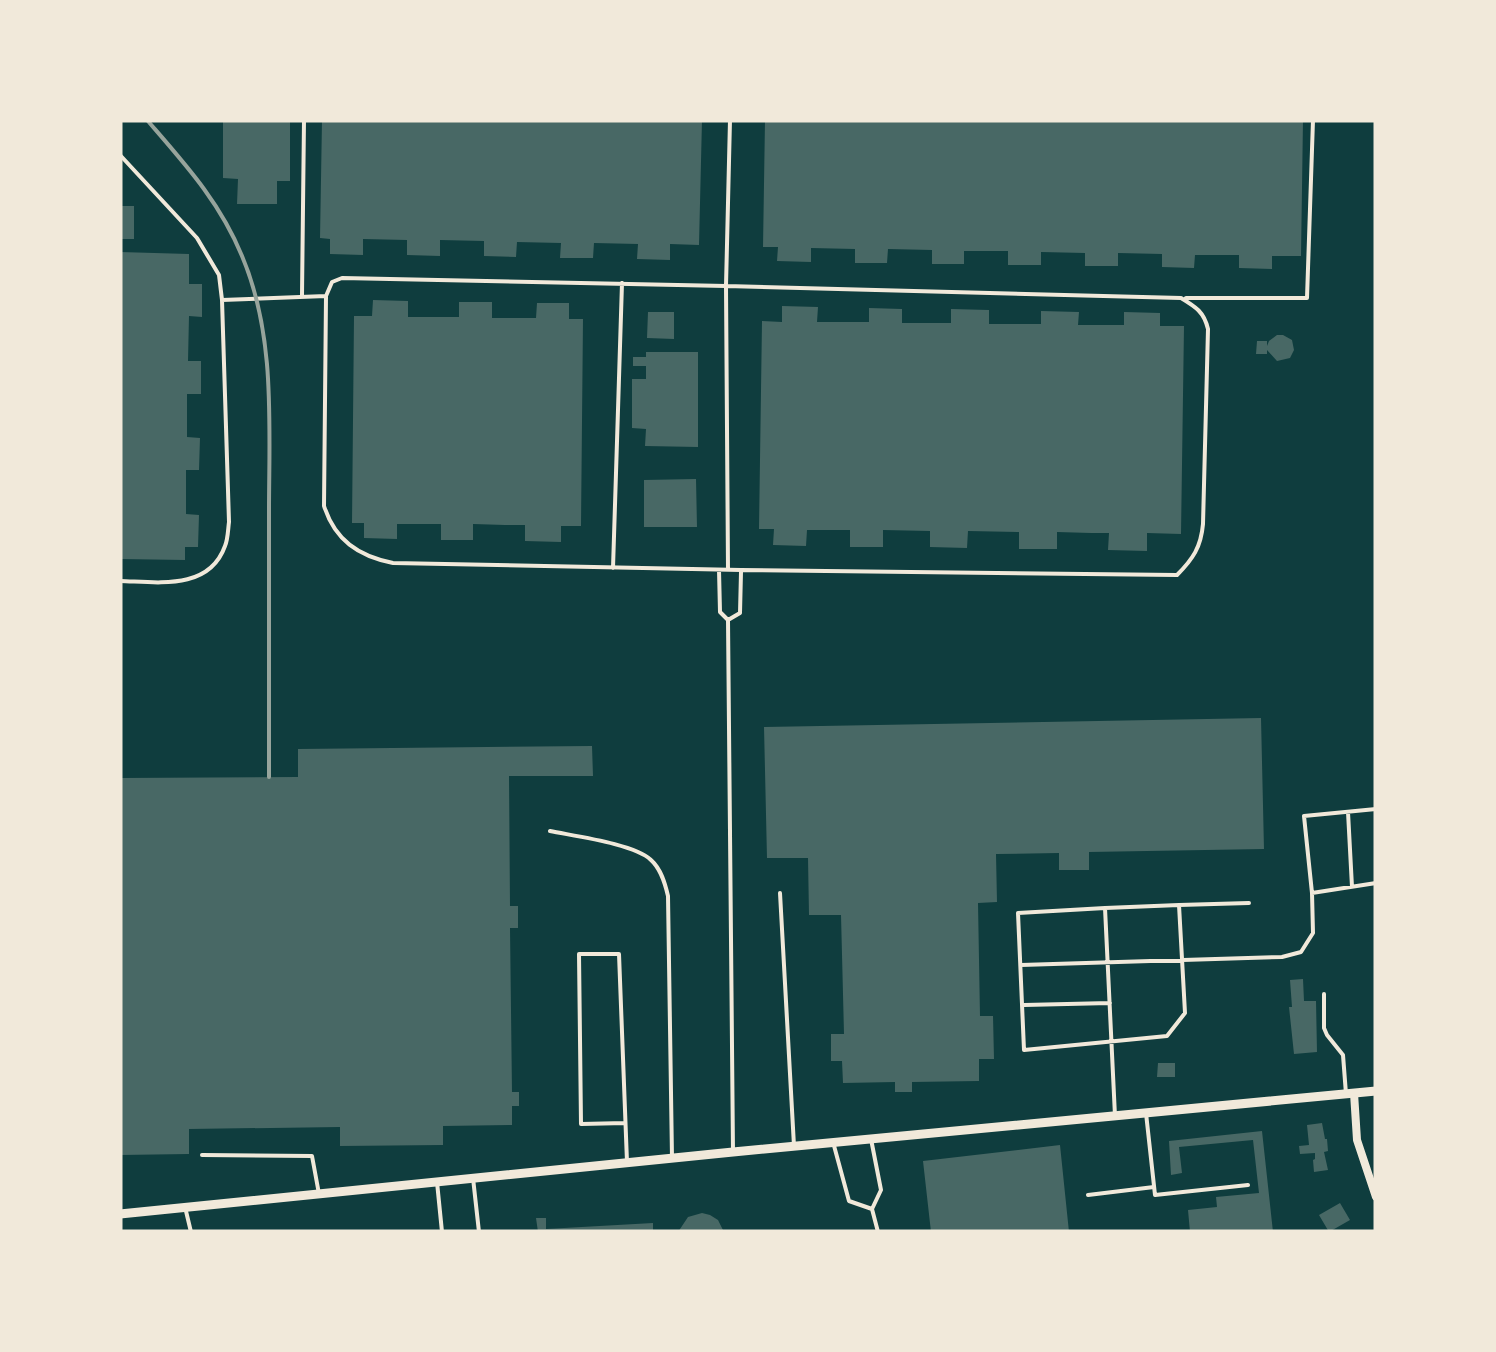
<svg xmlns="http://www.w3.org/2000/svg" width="1496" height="1352" viewBox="0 0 1496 1352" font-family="Cabin,sans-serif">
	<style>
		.building { fill: #486865 }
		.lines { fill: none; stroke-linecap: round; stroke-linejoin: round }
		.service { stroke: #f1e9da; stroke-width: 4 }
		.minor { stroke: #f1e9da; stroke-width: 8 }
		.tertiary { stroke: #f1e9da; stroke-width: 9 }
		.rail { stroke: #97a49c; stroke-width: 4 }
	</style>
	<rect width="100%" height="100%" fill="#0f3d3e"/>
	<path class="building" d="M223,120H290V181H277V204H237L238,179L223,178Z
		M322,120H702L699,245L670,244V260L637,259L638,244L594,243L593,258H560L561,243L517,242L516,257L484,256V241L440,240V256L407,255V240L363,239V255L330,254V239L320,238Z
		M765,120H1303L1301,256H1272V269L1239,268V255H1195L1194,268L1162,267V254L1118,253V266H1085V253L1041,252V265H1008V251H964V264H932V250L888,249L887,263H855V249L811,248V262L777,261L778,247H763Z
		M120,206H134V239H120Z
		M120,252L189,254V284H202V317L189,316L188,361H201V394H187V437L200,438L199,470H186V514L199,515L198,547H185V560L120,559Z
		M373,300L408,301V317H459V302H492V318H536L537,303H569V319H583L581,526H561V542L525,541V525H505L473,524V540H441V524H397V539L364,538V523H352L354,316H372Z
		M782,306L818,307L817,322H869V308L902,309V323H951V309L989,310V324H1041V311L1079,312L1078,325H1124V312L1160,313V326H1184L1181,534L1147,533V551L1108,550L1109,533H1091L1057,532V549H1019V532L968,531L967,548L930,547V531L883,530V547H850V530H807L806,546L773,545L774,529H759L762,321L782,322Z
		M648,312H674V339L647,338Z
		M1277,335H1283L1292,340L1294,350L1290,358L1277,361L1267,350V354H1256L1257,341H1267V346L1269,341Z
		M646,352H698V447L645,446L646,429L632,428V379H646V366H633V357H646Z
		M696,479L697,527H644V480Z
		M1261,718L1264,849L1089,852V870H1059V853L996,854L997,902L978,903L980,1016H993L994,1059H979V1081L912,1082V1092H895V1082L843,1083L842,1061H831V1034H844L841,915H809L808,858H767L764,727Z
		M592,746L593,776H509L510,906H518V928H510L512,1092H519V1106H512V1125L443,1126V1145L340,1146V1127L189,1129V1154L120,1155V778L298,777V749Z
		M1303,979L1304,1001H1316L1317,1052L1294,1054L1289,1007H1292L1290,980Z
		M1158,1063H1175V1077H1157Z
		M1322,1123L1325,1139H1327L1328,1151L1324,1152L1328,1170L1314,1172L1313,1160L1315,1159V1153L1300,1154L1299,1146L1309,1145L1307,1125Z
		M1262,1131L1273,1232H1190L1188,1210L1217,1207L1216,1197L1259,1193L1253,1140L1179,1147L1182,1173L1171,1175L1169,1141Z
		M1060,1145L1069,1232H931L923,1161Z
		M1340,1203L1350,1220L1329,1232L1319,1215Z
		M702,1213L710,1215L718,1220L724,1232H678L688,1217Z
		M536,1218H546V1229L653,1223V1232H538Z"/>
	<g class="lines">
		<path class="service" d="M120,155L197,238L219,275L222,300L229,522C228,529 228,539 225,546C209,591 157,582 120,581
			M302,295L304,120
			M326,296L332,282L342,278L726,286L728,570
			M1186,298H1307L1313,120
			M222,300L326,296L324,506C335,540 358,556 393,563L741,570L1177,575C1193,559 1201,547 1203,524L1208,329C1204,312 1196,307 1181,298L726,286L730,120
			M613,568L622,283
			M719,570L720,612L728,620L733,1152
			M728,620L740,613L741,572
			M1348,812L1352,887
			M550,831C574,836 635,844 651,860C661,869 665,883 668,896L672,1158
			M780,893L794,1146
			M1312,893L1376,883
			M1179,905L1249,903
			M1105,908L1179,905L1185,1013L1167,1036L1024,1050L1018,913L1105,908C1108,977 1112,1047 1115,1116
			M1021,965L1282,957L1301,952L1313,933L1312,893L1304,816L1376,809
			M1324,994V1028L1327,1035L1343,1055L1346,1094
			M1024,1005L1110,1003
			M1146,1113L1155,1195L1248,1185
			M625,1123L581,1124L579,954H619L627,1162
			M871,1139L881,1190L872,1209
			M833,1142L849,1201L872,1209L878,1232
			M202,1155L312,1156L319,1194
			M473,1178L479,1232
			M437,1182L442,1232
			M1088,1195L1154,1187
			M185,1207L191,1232"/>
		<path class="minor" d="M1354,1093L1357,1140L1376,1197"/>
		<path class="tertiary" d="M120,1214L733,1152L1376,1091"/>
		<path class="rail" d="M147,120C185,164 220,202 242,256C276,336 269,426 269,511C269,599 269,688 269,777"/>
	</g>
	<rect width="1496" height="1352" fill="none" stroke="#f1e9da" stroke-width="245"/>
</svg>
